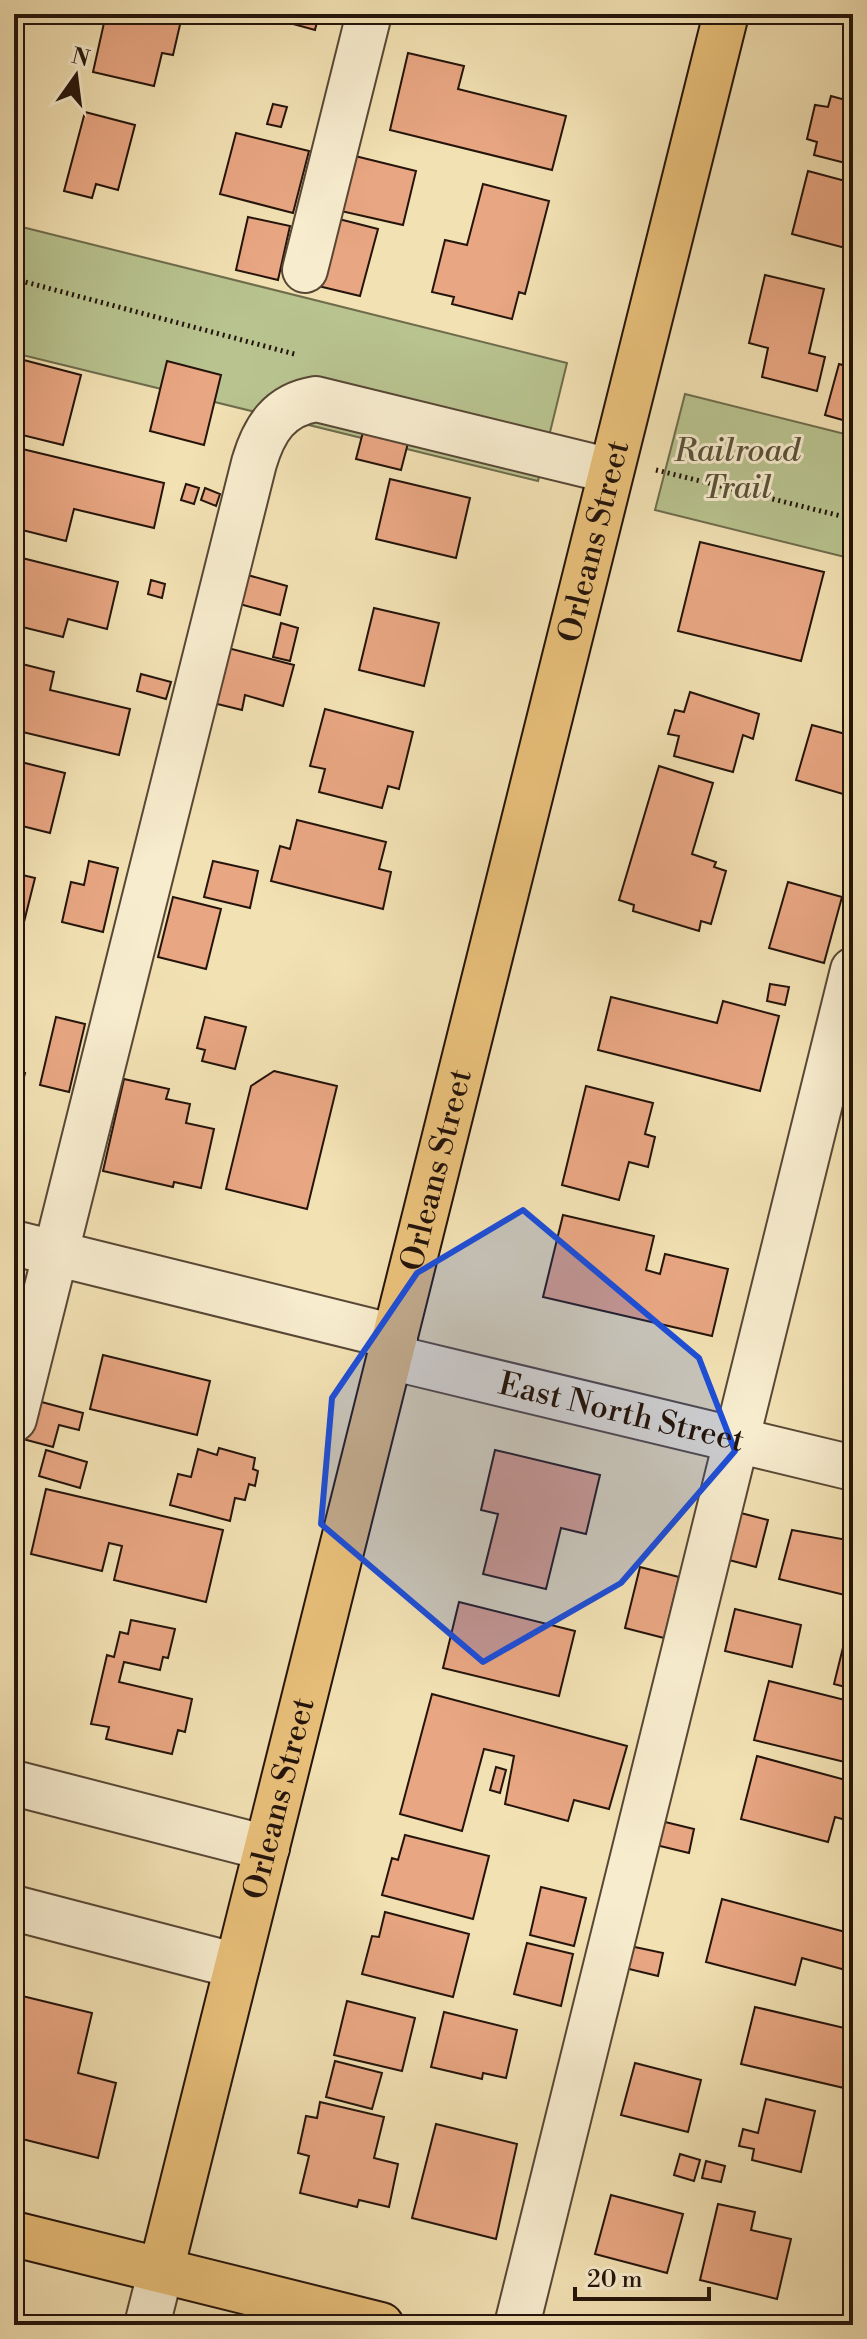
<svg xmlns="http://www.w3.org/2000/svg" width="867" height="2339" viewBox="0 0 867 2339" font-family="'Libre Bodoni',serif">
<rect width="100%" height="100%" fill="#f2e1b3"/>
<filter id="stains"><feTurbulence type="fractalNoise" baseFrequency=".0025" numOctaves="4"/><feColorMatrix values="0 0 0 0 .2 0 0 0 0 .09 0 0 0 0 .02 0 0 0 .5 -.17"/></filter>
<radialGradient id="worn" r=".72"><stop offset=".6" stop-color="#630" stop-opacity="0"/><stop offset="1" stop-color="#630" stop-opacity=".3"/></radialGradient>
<path fill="#b8c38f" stroke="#6e6c4d" stroke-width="2" d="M14 225 567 363 538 481 14 353Z
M685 394 853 436V559L655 510Z"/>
<path fill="#e8a682" stroke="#24140b" stroke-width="2" d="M106 14 182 16 173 55 162 53 154 86 93 72Z
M288 14H319L315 30 286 22Z
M408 53 464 66 458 89 566 116 552 170 390 130Z
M831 96 853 102V165L814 155 817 142 807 139 815 105 828 107Z
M273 104 287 107 281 127 267 124Z
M85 112 135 125 118 190 96 184 92 198 64 191Z
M236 133 309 151 293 213 220 194Z
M355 156 416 171 403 225 341 211Z
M808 171 853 183V250L792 234Z
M483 184 549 201 525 294 519 292 512 319 452 304 454 297 432 292 445 240 467 245Z
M248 217 290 226 278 280 236 270Z
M331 217 378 229 360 296 314 285Z
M765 275 824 289 809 353 825 357 817 391 762 377 768 348 749 343Z
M16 358 81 375 63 445 14 433Z
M167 361 221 375 204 445 150 431Z
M839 364 853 368V423L825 415Z
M363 432 408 443 401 470 356 459Z
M14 447 164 483 154 528 74 509 66 541 14 528Z
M390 479 470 498 456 558 376 539Z
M186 484 199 488 194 504 181 500Z
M205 488 220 494 216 506 201 500Z
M700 542 824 572 801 661 678 631Z
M14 556 118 582 107 629 68 619 63 637 14 625Z
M244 574 287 586 280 615 236 603Z
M151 580 165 584 162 598 148 594Z
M374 608 439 623 424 686 359 670Z
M281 623 298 628 290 661 273 657Z
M220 646 294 665 283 706 245 695 242 710 205 701Z
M14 662 54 672 50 690 130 709 119 755 14 730Z
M141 674 171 682 166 699 137 691Z
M690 692 759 714 753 739 743 735 733 772 674 756 679 736 668 734 675 710 684 712Z
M325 709 413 732 399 789 388 786 382 808 319 792 325 769 310 766Z
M812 725 853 736V797L796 780Z
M21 762 65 773 50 833 14 824V767L19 769Z
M659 766 713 783 692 854 716 862 714 867 726 871 711 924 701 921 699 931 633 911 634 905 619 900Z
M297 820 386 842 379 869 391 872 383 909 271 881 280 846 290 849Z
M89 861 118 868 103 932 62 922 71 882 84 885Z
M213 861 258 871 250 908 204 897Z
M14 873 35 878 24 922 14 919Z
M788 882 842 897 824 963 769 948Z
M173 897 221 909 206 969 158 957Z
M770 984 789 987 785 1005 767 1001Z
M611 997 717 1023 723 1001 779 1016 760 1091 598 1050Z
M56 1017 85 1024 69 1092 40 1085Z
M205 1017 246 1027 235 1069 202 1061 205 1050 197 1048Z
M14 1070 25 1073 14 1118Z
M274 1071 337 1086 307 1209 226 1189 251 1086Z
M124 1079 169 1089 166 1099 190 1104 186 1123 214 1129 201 1188 174 1182 173 1187 103 1171Z
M586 1086 653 1103 645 1134 655 1137 648 1167 629 1162 619 1200 562 1185Z
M563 1215 654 1236 646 1270 660 1274 665 1254 728 1269 712 1336 543 1297Z
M103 1355 210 1381 197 1435 90 1409Z
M34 1400 83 1413 79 1430 59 1425 53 1447 23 1439Z
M219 1448 255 1458 253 1469 258 1471 255 1486 249 1484 245 1500 235 1498 230 1521 170 1505 178 1474 191 1477 198 1449 217 1455Z
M46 1450 87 1462 80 1488 39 1476Z
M495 1450 600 1475 586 1534 561 1528 546 1589 483 1574 498 1514 481 1510Z
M46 1489 223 1530 206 1602 114 1580 122 1546 109 1543 102 1571 31 1554Z
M737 1512 768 1520 756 1567 725 1559Z
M792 1530 853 1541V1597L779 1579Z
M640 1567 679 1577 664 1638 625 1628Z
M459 1602 575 1631 559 1696 443 1668Z
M735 1609 801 1625 792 1667 725 1651Z
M131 1620 175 1629 168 1658 163 1657 160 1670 124 1662 119 1682 192 1699 185 1732 178 1730 172 1754 106 1739 109 1727 91 1724 107 1655 114 1657 120 1632 128 1634Z
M849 1623H853V1689L834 1684Z
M769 1681 853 1702V1764L754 1740Z
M432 1694 627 1746 609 1809 574 1800 568 1821 505 1804 514 1756 484 1749 462 1831 400 1814Z
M757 1756 853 1782V1822L835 1817 828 1842 741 1819Z
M496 1767 506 1770 500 1793 490 1790Z
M661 1821 694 1829 689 1853 656 1845Z
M405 1835 489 1856 473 1919 382 1895 392 1858 398 1860Z
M541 1887 586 1898 574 1946 530 1935Z
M722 1899 853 1934 849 1971 802 1958 795 1985 706 1962Z
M385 1912 469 1934 453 1997 362 1974 372 1936 379 1937Z
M527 1943 573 1954 561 2006 514 1994Z
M630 1946 663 1953 658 1976 625 1968Z
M14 1994 92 2013 78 2073 116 2083 98 2158 14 2137Z
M347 2001 415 2018 402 2071 334 2055Z
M755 2007 853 2030V2051L844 2088 741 2064Z
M444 2012 517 2030 506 2078 483 2073 482 2079 431 2067Z
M335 2061 382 2073 372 2109 326 2097Z
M635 2063 701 2080 688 2132 621 2115Z
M766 2099 815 2111 801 2172 752 2160 754 2149 739 2146 743 2129 758 2133Z
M320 2102 384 2117 374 2158 398 2164 389 2207 359 2200 357 2207 300 2193 309 2156 298 2153 306 2116 317 2118Z
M436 2124 517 2144 496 2239 412 2218Z
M680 2154 700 2160 694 2181 674 2175Z
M706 2161 725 2166 721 2182 702 2178Z
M611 2195 683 2214 667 2273 595 2254Z
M718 2204 755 2212 751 2230 791 2239 777 2299 700 2280Z"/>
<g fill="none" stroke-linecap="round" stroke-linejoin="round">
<g stroke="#584735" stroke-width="48">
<g id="minor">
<path d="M305 270 369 14"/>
<path d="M14 1243 395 1337"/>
<path id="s1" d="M390 1357 853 1468"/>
<path d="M14 1419 254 463C264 429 279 405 316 399L611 471"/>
<path d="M14 1783 267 1848"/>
<path d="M14 1908 237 1966"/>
<path d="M147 2325 161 2270"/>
<path d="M517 2325 853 970"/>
</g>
</g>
<g stroke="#24140b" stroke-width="48">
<g id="major">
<path d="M14 2234 381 2325"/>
<path id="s2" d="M161 2270 726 14"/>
</g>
</g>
<path stroke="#24140b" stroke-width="5" stroke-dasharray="2 4" stroke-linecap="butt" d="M14 279 298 355
M656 470 853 519"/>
<use href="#minor" stroke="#f7ecce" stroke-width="44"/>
<use href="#major" stroke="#e9c07a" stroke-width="44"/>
</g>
<path fill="#1d4ed8" fill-opacity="0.2" stroke="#1d4ed8" stroke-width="6" stroke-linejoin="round" d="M523 1210 699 1358 735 1451 621 1583 483 1662 321 1524 332 1398 417 1273Z"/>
<g text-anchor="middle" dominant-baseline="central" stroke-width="6" stroke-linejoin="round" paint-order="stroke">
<g font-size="32" font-style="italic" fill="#585139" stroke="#f7ecce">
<text x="737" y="451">Railroad<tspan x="737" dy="37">Trail</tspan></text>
</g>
<g font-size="32" fill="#24140b" stroke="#f7ecce">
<text stroke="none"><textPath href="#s2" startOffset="1782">Orleans Street</textPath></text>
<text stroke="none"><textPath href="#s2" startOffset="1134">Orleans Street</textPath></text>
<text stroke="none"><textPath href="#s1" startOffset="238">East North Street</textPath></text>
<text stroke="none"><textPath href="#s2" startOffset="486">Orleans Street</textPath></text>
</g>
</g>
<rect width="867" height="2339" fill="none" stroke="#f2e1b3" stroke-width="48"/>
<rect x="16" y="16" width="835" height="2307" fill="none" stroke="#24140b" stroke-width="4"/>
<rect x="24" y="24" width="819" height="2291" fill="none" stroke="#24140b" stroke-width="2"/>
<g transform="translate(76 76) rotate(14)" stroke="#f7ecce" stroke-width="6" paint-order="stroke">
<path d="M0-6L14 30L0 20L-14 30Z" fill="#24140b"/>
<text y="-12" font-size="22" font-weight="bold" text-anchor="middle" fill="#24140b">N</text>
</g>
<path d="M575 2287v12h134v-12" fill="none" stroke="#24140b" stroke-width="4"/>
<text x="587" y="2287" font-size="24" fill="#24140b" stroke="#f7ecce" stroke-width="6" paint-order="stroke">20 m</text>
<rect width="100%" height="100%" filter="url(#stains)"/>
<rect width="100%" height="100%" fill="url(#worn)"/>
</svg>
